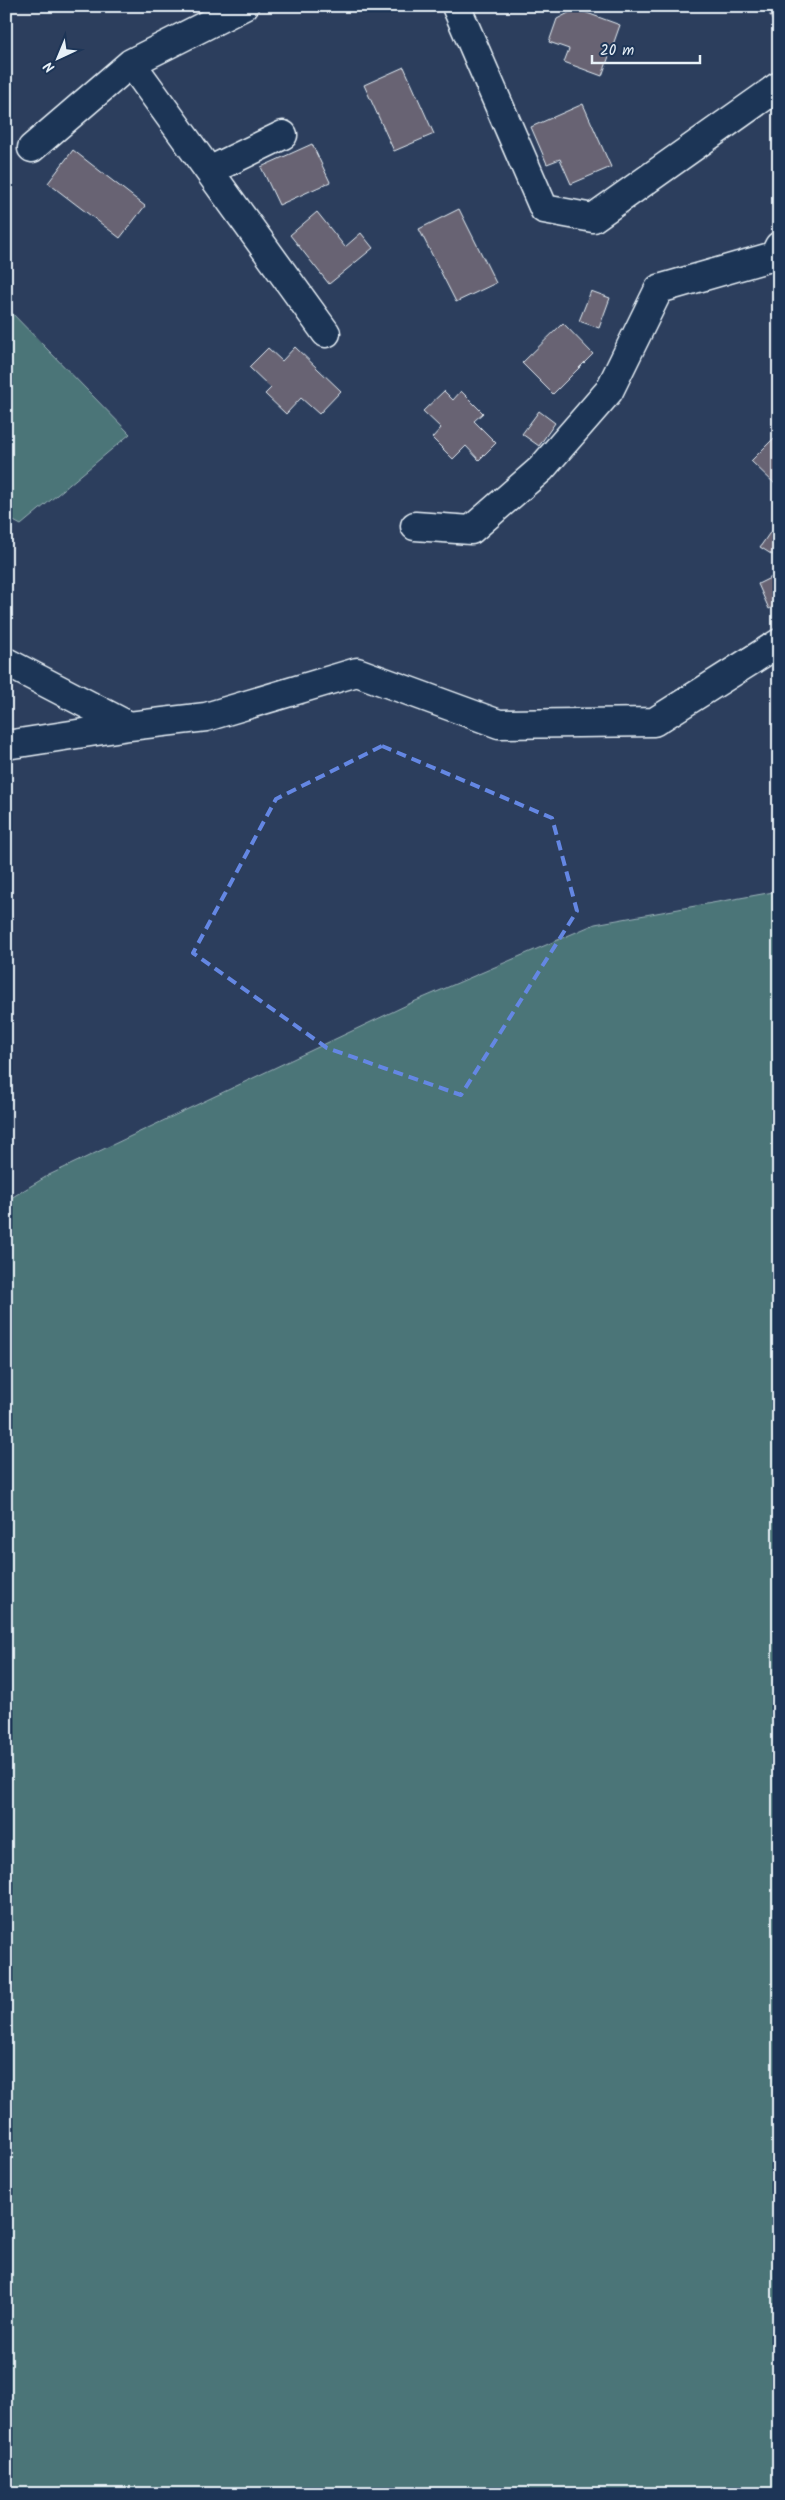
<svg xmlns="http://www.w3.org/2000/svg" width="785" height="2500" viewBox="0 0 785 2500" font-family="Kalam,sans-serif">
<rect width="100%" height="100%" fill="#2c3e5d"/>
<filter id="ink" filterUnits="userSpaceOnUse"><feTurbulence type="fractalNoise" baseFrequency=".02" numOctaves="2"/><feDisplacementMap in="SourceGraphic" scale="10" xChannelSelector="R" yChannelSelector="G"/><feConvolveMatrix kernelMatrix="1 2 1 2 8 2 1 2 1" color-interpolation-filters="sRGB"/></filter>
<g filter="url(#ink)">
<path fill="#4b7478" stroke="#9ab2b8" d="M6 307 130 434 21 525 6 517Z
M779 891V2494H6V1201L49 1175 411 1003 595 924Z"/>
<path fill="#676473" stroke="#e8f1f8" d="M766 6H779V35Z
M576 9 620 25 602 76 564 62 569 49 549 42 557 19Z
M404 67 434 134 394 151 364 85Z
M583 104 611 167 571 184 560 159 547 164 531 127Z
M312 144 330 182 279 205 261 167Z
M73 150 145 206 120 238 48 183Z
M459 209 496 283 456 302 419 229Z
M317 212 345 247 361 233 373 248 329 284 290 235Z
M591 291 610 298 599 328 579 321Z
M563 323 593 354 553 394 522 363Z
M295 347 341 391 319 414 301 398 286 414 265 394 271 388 249 367 268 348 282 361Z
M444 391 453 400 461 391 483 413 474 421 496 443 479 460 466 446 453 459 432 438 441 428 423 411Z
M539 411 555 423 539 446 522 434Z
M779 433V484L777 486 751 461Z
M771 531 779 536V559L760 547Z
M772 577 779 590V604L769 609 758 584Z"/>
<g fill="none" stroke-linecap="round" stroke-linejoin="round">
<g stroke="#e8f1f8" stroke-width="31">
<path id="minor" d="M456 6 544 209 593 218 779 86
M131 63 326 333
M32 148 131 63 244 6
M209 171 283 135
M415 526 471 530 541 469 609 391 659 289 774 256 779 246
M6 662 129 726 206 717 357 672 499 724 654 722 779 643
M6 745 129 726"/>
</g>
<use href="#minor" stroke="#1d3557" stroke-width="28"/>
</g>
</g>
<path fill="none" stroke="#6487e3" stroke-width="4" stroke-dasharray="10 6" stroke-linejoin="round" d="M382 746 552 818 577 911 461 1095 327 1048 193 953 276 799Z"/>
<rect width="785" height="2500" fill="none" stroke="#1d3557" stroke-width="25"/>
<rect x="12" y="12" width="760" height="2475" fill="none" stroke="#e8f1f8" stroke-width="2" filter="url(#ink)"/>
<g transform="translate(58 58) rotate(224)" stroke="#1d3557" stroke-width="4" paint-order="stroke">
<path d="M0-4L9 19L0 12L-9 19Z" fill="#e8f1f8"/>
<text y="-8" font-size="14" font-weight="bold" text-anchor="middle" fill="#e8f1f8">N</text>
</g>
<path d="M592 55v8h108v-8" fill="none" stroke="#e8f1f8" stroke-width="2.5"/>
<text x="600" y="55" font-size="15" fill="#e8f1f8" stroke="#1d3557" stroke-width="4" paint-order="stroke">20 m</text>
</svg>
